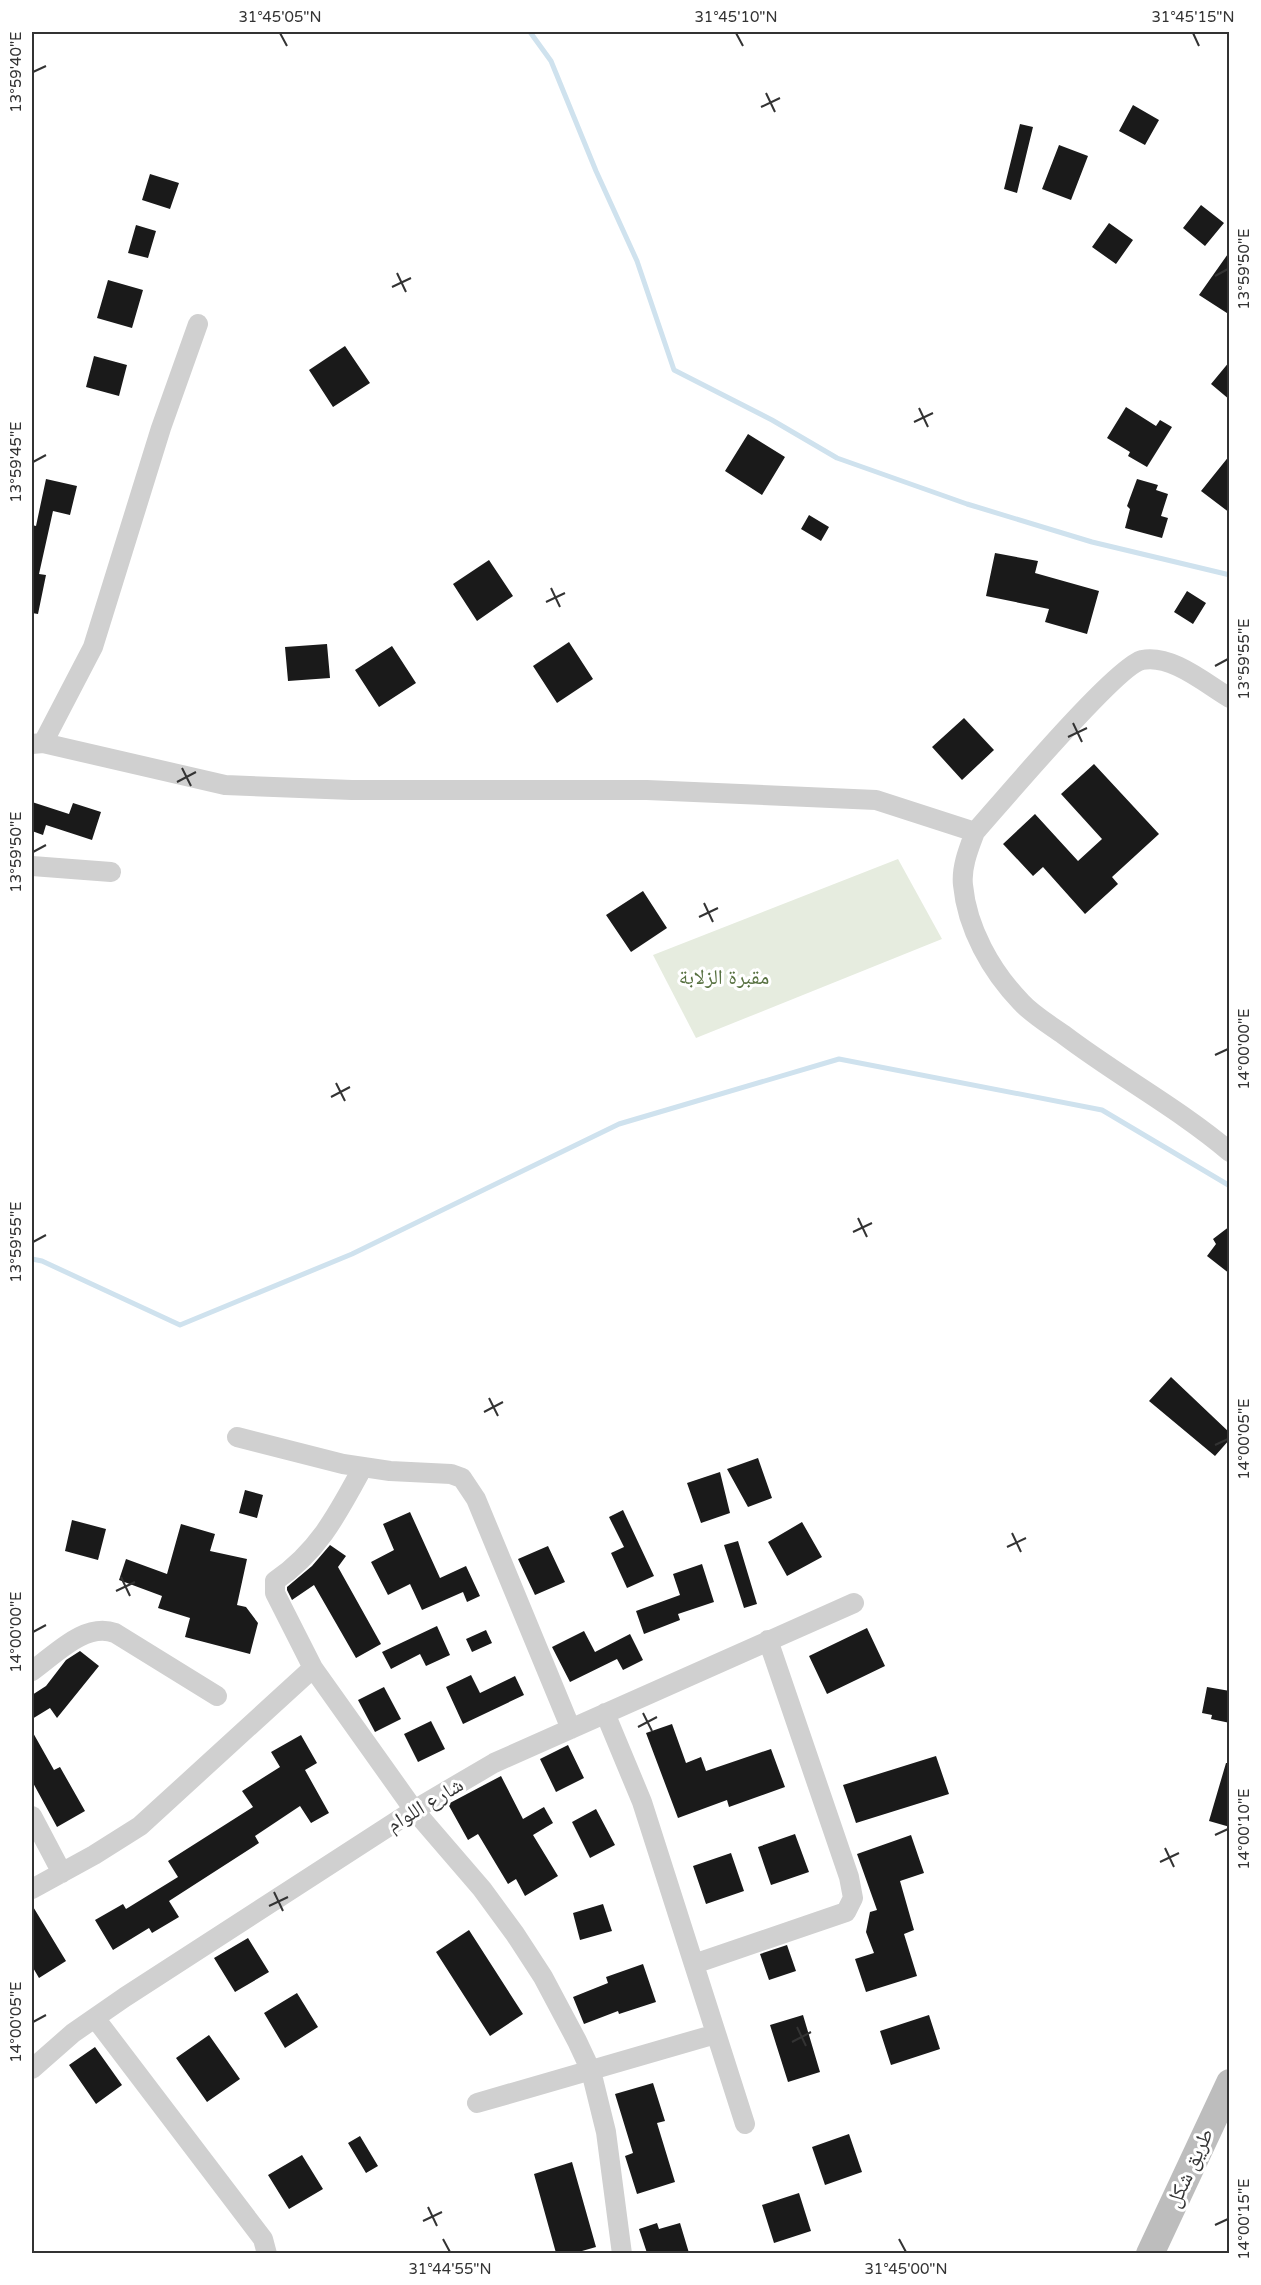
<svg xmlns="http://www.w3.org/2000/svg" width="1261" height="2285" viewBox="0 0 1261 2285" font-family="'Varela Round','Noto Naskh Arabic',sans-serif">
<rect width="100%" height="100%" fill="#fff"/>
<path fill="#e6ecdf" d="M898 859 942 939 696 1038 653 955Z"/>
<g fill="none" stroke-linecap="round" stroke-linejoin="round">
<path stroke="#cfe2ee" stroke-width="5" d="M530 32 551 61 596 171 637 261 674 370 772 420 837 458 967 504 1092 542 1230 575
M32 1259 42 1261 180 1325 352 1254 619 1124 839 1059 1102 1110 1230 1186"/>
</g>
<path fill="#1a1a1a" d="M1133 105 1159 120 1145 145 1119 131Z
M1020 124 1033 127 1017 193 1004 189Z
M1059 145 1088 156 1071 200 1042 189Z
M150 174 179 183 170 209 142 200Z
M1201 205 1224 223 1205 246 1183 228Z
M1109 223 1133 240 1116 264 1092 247Z
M136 225 156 231 148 258 128 253Z
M1230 251V315L1199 295Z
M108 280 143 290 132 328 97 318Z
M345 346 370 383 333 407 309 370Z
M94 356 127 365 119 396 86 387Z
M1230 361V400L1211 384Z
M1126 407 1156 426 1160 420 1172 427 1147 467 1128 456 1130 452 1107 438Z
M748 434 785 457 762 495 725 471Z
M1230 455V513L1201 491Z
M46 479 77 486 70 515 53 511 39 574 46 575 38 614 32 613V525L36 526Z
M1137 479 1158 485 1156 490 1168 494 1161 516 1168 518 1162 538 1125 528 1130 509 1127 506Z
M809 515 829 527 821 541 801 529Z
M995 553 1038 561 1035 573 1099 591 1087 634 1045 622 1049 609 986 596Z
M489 560 513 596 477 621 453 584Z
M1187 591 1206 603 1193 624 1174 612Z
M569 642 593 679 557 703 533 666Z
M327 644 330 678 288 681 285 647Z
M392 646 416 683 379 707 355 670Z
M964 718 994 750 962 780 932 747Z
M1094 764 1159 834 1112 877 1118 884 1085 914 1043 867 1033 876 1003 844 1035 814 1078 861 1102 839 1061 794Z
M32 802 69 814 73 803 101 812 92 840 46 825 43 835 32 831Z
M643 891 667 928 631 952 606 915Z
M1230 1226V1274L1207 1256 1216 1244 1213 1239Z
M1171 1377 1230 1433V1439L1215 1456 1149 1401Z
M758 1458 772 1498 748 1507 727 1469Z
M720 1472 730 1513 701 1523 687 1483Z
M245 1490 263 1495 257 1518 239 1513Z
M623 1510 654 1576 627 1588 611 1553 624 1547 609 1517Z
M410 1512 440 1578 466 1566 480 1596 467 1602 463 1592 422 1610 410 1584 388 1595 371 1562 394 1550 383 1524Z
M72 1520 106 1529 98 1560 65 1551Z
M802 1522 822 1557 787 1576 768 1542Z
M181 1524 215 1534 210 1551 247 1559 237 1605 246 1607 258 1623 250 1654 185 1637 190 1618 158 1608 162 1596 119 1580 126 1559 167 1574Z
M738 1541 757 1604 744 1608 724 1545Z
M330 1545 346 1556 338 1567 381 1644 356 1658 314 1585 292 1600 287 1590V1587L312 1566Z
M548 1546 565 1582 535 1595 518 1559Z
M702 1564 714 1602 678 1614 680 1620 644 1634 636 1611 680 1595 673 1574Z
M437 1626 450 1655 426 1666 420 1654 391 1669 382 1652Z
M867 1628 885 1666 827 1694 809 1656Z
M486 1630 492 1643 472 1652 466 1639Z
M584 1631 595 1652 630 1634 643 1660 623 1670 617 1659 570 1682 552 1647Z
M80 1651 99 1666 57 1718 50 1708 32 1719V1695L46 1686 66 1660Z
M471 1675 480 1693 515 1676 524 1695 463 1724 446 1687Z
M384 1687 401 1719 375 1732 358 1700Z
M1207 1687 1230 1691V1723L1211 1719 1212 1715 1202 1713Z
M431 1721 445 1749 418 1762 404 1734Z
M672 1724 686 1763 701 1757 706 1771 771 1749 785 1787 729 1807 727 1800 678 1818 646 1733Z
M32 1731 54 1770 60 1767 85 1811 57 1827 32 1781Z
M301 1735 317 1763 305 1770 329 1813 311 1823 300 1806 255 1836 259 1843 169 1901 179 1917 152 1933 149 1928 113 1950 95 1920 123 1904 126 1909 178 1877 168 1861 253 1807 242 1791 280 1767 271 1752Z
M568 1745 584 1778 556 1792 540 1759Z
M936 1756 949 1794 856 1823 843 1785Z
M1226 1763H1230V1827L1209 1821Z
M501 1776 523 1819 544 1807 553 1823 533 1835 558 1876 525 1896 516 1879 508 1884 478 1834 468 1840 448 1804Z
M596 1809 615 1845 590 1858 572 1822Z
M795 1834 809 1872 771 1885 758 1847Z
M911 1835 924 1873 900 1881 914 1930 904 1934 917 1976 866 1992 855 1959 874 1953 866 1932 870 1912 877 1910 857 1854Z
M731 1853 744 1891 706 1904 693 1866Z
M603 1904 612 1931 580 1940 573 1913Z
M32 1905 66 1961 39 1978 32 1966Z
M469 1930 523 2014 490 2036 436 1952Z
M248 1938 269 1972 235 1992 214 1958Z
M787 1945 796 1971 769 1980 760 1954Z
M643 1964 656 2002 619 2014 618 2011 584 2024 573 1997 608 1983 606 1977Z
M297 1993 318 2027 285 2048 264 2013Z
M803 2015 820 2072 788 2082 770 2025Z
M929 2015 940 2049 891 2065 880 2031Z
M209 2035 240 2079 207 2102 176 2058Z
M95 2047 122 2085 96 2104 69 2065Z
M653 2083 665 2121 657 2123 675 2182 637 2194 625 2156 633 2153 615 2094Z
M849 2134 862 2172 825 2185 812 2147Z
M360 2136 378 2166 366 2173 348 2143Z
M302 2155 323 2189 289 2209 268 2175Z
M572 2162 596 2247 575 2253H556L534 2174Z
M799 2193 811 2231 774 2243 762 2205Z
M657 2223 659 2229 680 2223 689 2253H647L639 2229Z"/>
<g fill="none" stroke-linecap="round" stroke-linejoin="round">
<path stroke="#d0d0d0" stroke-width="20" d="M1230 698C1206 684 1172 654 1142 660 1116 666 1000 804 975 832 969 848 961 867 963 885 967 928 991 971 1021 1002 1033 1015 1050 1025 1064 1035 1118 1076 1178 1108 1230 1152
M43 743 93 647 161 428 198 324
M32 744 43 743 225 785 352 790H647L876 800 975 832
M32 866 111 872
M237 1437 343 1464 390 1471 451 1474 462 1478 476 1499 571 1729
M363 1467C338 1513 319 1551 275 1581V1593L313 1668 414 1810 482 1889 515 1934 543 1977 577 2041 591 2071 606 2132 622 2254
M32 1671C56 1654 85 1622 115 1633L217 1696
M605 1713 642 1802 745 2124
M32 1816 62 1873
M32 1889 94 1855 140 1826 313 1668
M694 1964 846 1912 853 1898 849 1877 768 1640
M95 2018 263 2239 267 2254
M32 2069 73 2033 125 1997 414 1810 494 1763 854 1603
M477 2103 716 2034"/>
<path stroke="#bdbdbd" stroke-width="28" d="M1150 2254 1230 2083"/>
</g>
<path fill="none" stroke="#333" stroke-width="2" d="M280 33 287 46M736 33 743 46M1193 33 1199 46M33 72 46 66M766 93 775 112M761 107 780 98M397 273 406 292M1215 276 1228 269M392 287 411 278M919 408 928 427M914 422 933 413M33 462 46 455M551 588 560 607M546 602 565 593M1215 666 1228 659M1073 723 1082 742M1068 737 1087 728M182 768 191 786M177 782 196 772M33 852 46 845M704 903 713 922M699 917 718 908M1215 1055 1228 1049M336 1083 345 1101M331 1097 350 1087M858 1218 867 1237M853 1232 872 1223M33 1242 46 1235M489 1398 498 1416M484 1412 503 1402M1215 1445 1228 1439M1012 1533 1021 1552M1007 1547 1026 1538M121 1577 130 1596M116 1591 135 1582M33 1632 46 1625M643 1713 652 1731M638 1727 657 1717M1215 1835 1228 1829M1165 1848 1174 1867M1160 1862 1179 1853M274 1892 283 1911M269 1906 288 1897M33 2022 46 2015M797 2027 806 2046M792 2042 811 2032M428 2207 437 2226M423 2221 442 2212M1215 2225 1228 2219M443 2239 450 2252M899 2239 906 2252"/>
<g text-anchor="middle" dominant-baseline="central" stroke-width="6" stroke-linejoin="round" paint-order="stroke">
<g font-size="21" fill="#56703f" stroke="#fff">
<text x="724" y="977">مقبرة الزلابة</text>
</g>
<g font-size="21" fill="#333" stroke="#fff">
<text transform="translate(425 1805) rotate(-31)">شارع اللوام</text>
<text transform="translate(1190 2168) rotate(-65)">طريق شكل</text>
</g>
</g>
<rect width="1261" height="2285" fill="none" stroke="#ffffff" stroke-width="66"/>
<rect x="33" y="33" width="1195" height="2219" fill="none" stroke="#333" stroke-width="2"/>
<g font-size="15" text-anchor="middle" fill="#333">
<text x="280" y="22">31°45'05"N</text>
<text x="736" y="22">31°45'10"N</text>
<text x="1193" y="22">31°45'15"N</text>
<text transform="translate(16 72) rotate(-90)" y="5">13°59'40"E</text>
<text transform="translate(1244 269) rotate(-90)" y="5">13°59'50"E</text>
<text transform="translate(16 462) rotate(-90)" y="5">13°59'45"E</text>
<text transform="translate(1244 659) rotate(-90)" y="5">13°59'55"E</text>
<text transform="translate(16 852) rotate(-90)" y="5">13°59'50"E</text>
<text transform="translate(1244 1049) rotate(-90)" y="5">14°00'00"E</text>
<text transform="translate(16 1242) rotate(-90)" y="5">13°59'55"E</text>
<text transform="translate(1244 1439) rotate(-90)" y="5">14°00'05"E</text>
<text transform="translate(16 1632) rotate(-90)" y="5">14°00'00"E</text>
<text transform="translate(1244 1829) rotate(-90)" y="5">14°00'10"E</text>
<text transform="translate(16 2022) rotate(-90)" y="5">14°00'05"E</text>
<text transform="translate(1244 2219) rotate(-90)" y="5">14°00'15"E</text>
<text x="450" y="2274">31°44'55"N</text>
<text x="906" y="2274">31°45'00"N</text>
</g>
</svg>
